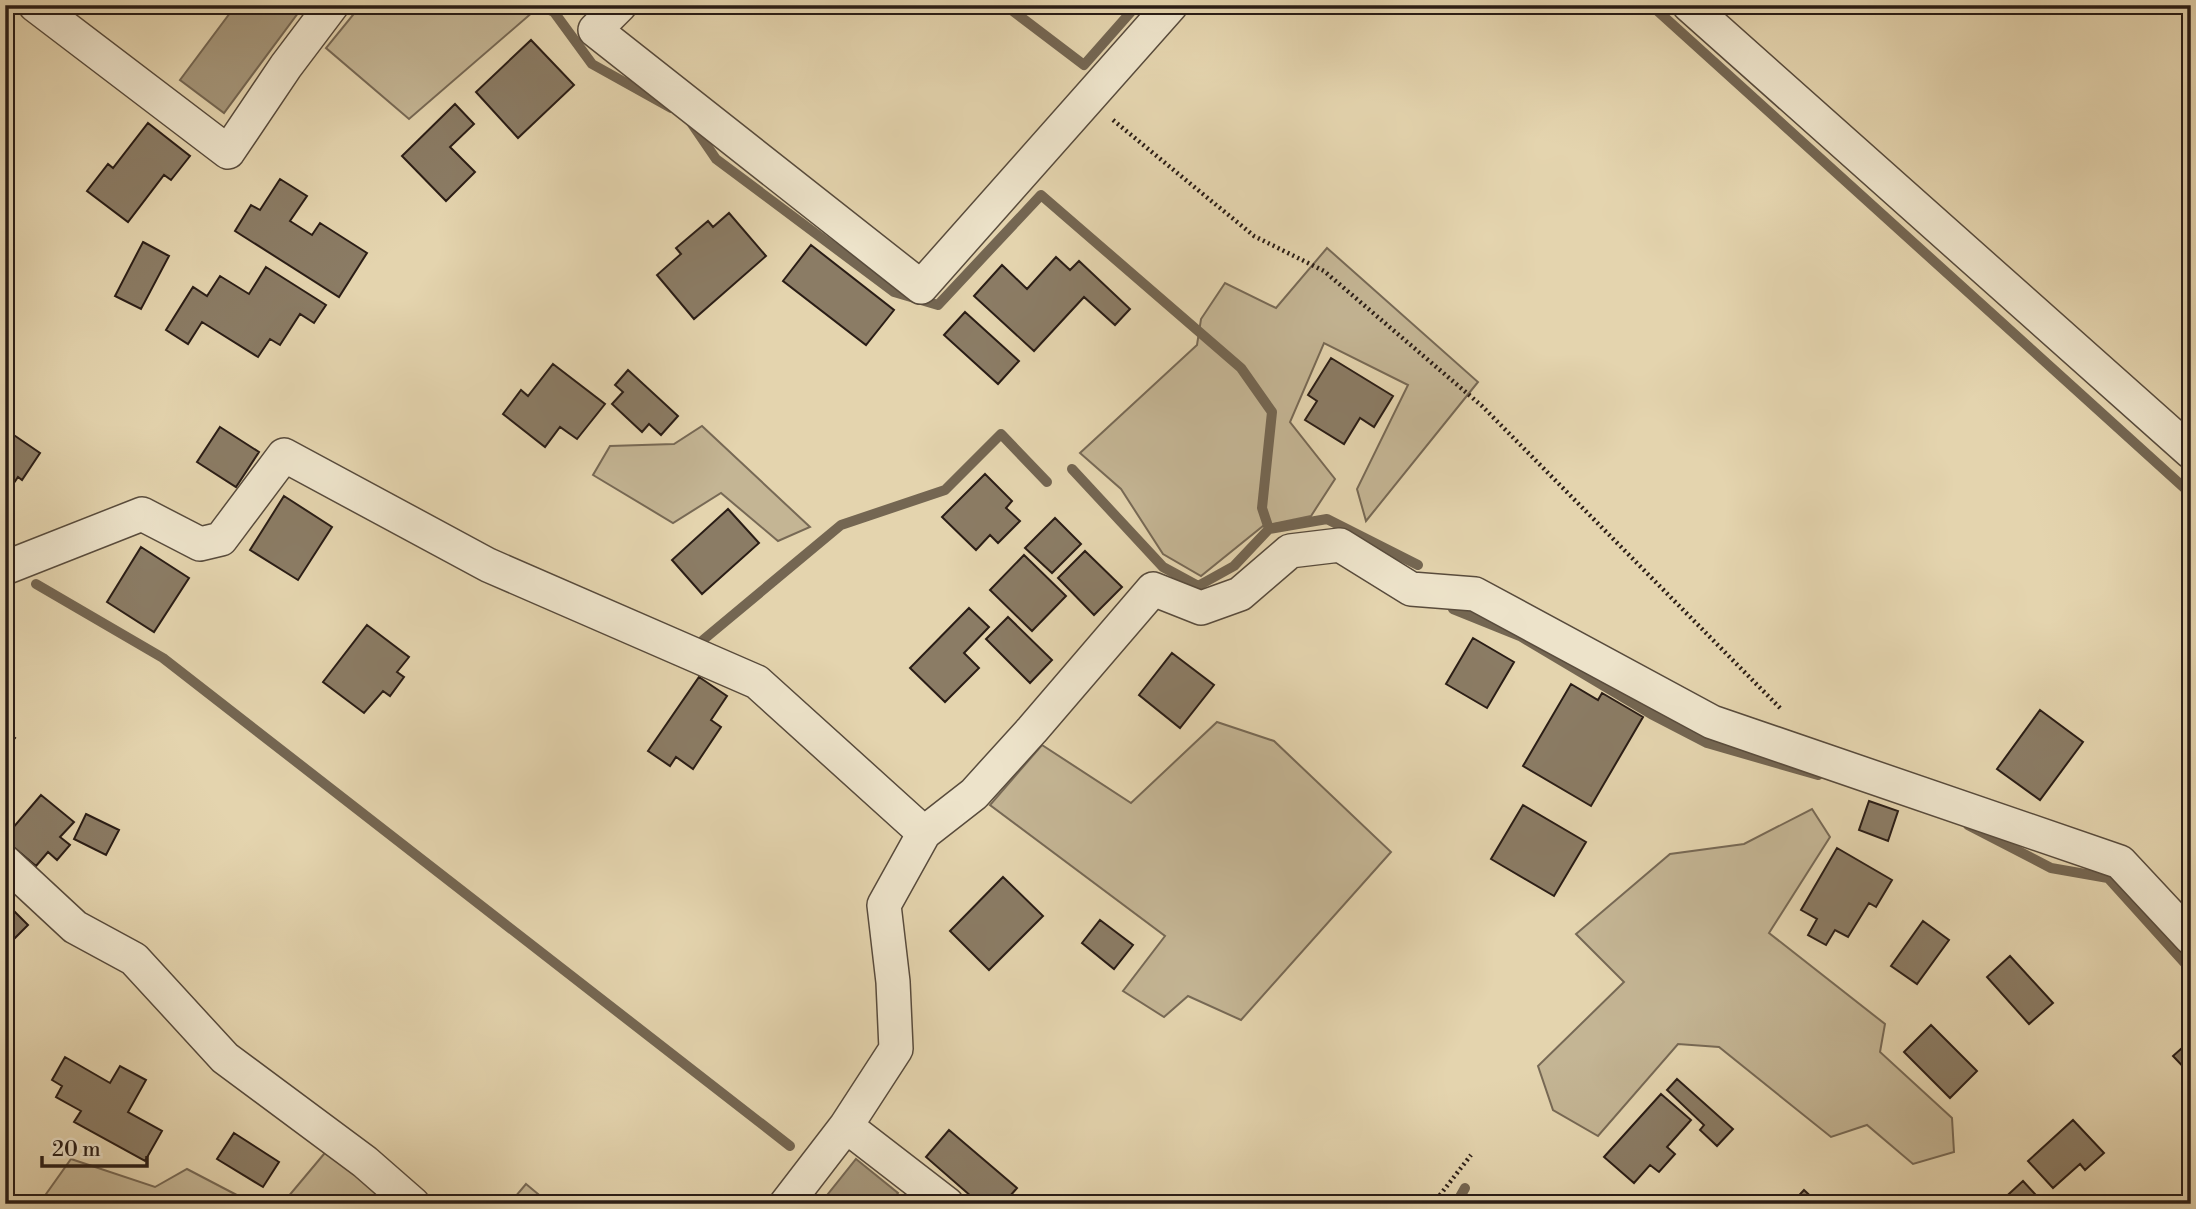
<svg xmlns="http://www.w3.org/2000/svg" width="2196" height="1209" viewBox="0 0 2196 1209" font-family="'Libre Bodoni',serif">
<rect width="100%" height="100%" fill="#e4d4ae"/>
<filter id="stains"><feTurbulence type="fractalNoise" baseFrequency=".00286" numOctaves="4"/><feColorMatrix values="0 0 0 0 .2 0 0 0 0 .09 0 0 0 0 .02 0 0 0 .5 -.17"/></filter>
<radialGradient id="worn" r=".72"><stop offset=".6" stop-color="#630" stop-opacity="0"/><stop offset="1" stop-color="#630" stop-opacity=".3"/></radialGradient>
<path fill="#c4b594" stroke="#776955" stroke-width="2" d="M361 5H506L509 7 511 5H541L409 119 326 48Z
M1327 248 1478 382 1366 521 1357 489 1408 385 1324 343 1290 422 1335 479 1311 516 1263 526 1201 576 1163 554 1121 489 1080 453 1197 345 1201 319 1225 283 1276 308Z
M702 426 810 527 778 541 721 493 673 523 593 475 610 446 674 444Z
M1217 722 1274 741 1391 852 1241 1020 1188 996 1164 1017 1123 991 1165 936 990 805 1042 745 1131 803Z
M1812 809 1830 837 1769 933 1885 1024 1880 1052 1952 1118 1954 1152 1913 1164 1867 1125 1831 1137 1719 1047 1678 1044 1598 1136 1553 1110 1538 1066 1624 982 1576 934 1670 854 1744 844Z
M329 1148 394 1204H282Z
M71 1159 155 1187 187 1169 254 1204H39Z
M526 1184 550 1204H509Z"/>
<path fill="#a5967a" stroke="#746652" stroke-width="2" d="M236 5H304L224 113 180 80Z
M856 1159 898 1193 890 1204H820Z"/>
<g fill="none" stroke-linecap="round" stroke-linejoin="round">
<path stroke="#746652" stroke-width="10" d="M538 5 554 12 592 64 671 108
M1005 5 1084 65 1137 5
M1651 5 2191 494
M690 121 716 159 894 292 938 305 1041 195 1241 368 1272 412 1262 508 1269 529 1327 519 1418 565
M1072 469 1163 567 1198 586 1234 566 1269 529
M36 584 163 658 790 1146
M1453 609 1520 636 1651 714 1707 743 1818 775
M703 640 841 525 945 490 1001 434 1047 482
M1968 825 2051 868 2108 878 2191 970
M1456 1204 1465 1188"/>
</g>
<path fill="#8b7c65" stroke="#2a1d16" stroke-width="2" d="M531 40 574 85 518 138 476 92Z
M455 104 474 124 450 147 475 172 446 201 402 156Z
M148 123 190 156 171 180 164 175 128 222 87 191 108 164 113 168Z
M280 179 307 196 290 221 312 235 320 223 367 253 339 297 235 231 251 205 260 210Z
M729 213 766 256 694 319 657 275 681 254 676 248 708 221 713 227Z
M143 242 169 256 141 309 115 296Z
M811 245 894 310 866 345 783 281Z
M1056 257 1070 270 1079 261 1130 309 1115 325 1084 297 1034 351 974 296 1002 265 1027 289Z
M266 267 326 305 314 323 300 314 280 345 270 339 258 357 202 322 188 344 166 330 193 287 207 296 220 276 249 294Z
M965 312 1019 361 998 384 944 335Z
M1331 358 1393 396 1374 427 1360 418 1344 444 1305 420 1317 401 1308 395Z
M553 364 605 404 577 439 560 427 545 447 503 414 521 390 528 396Z
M628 370 678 416 661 435 649 424 642 432 612 404 623 392 615 385Z
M220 427 259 452 236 487 197 462Z
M5 429 40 453 22 480 18 477 5 496Z
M985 474 1012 501 1006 508 1020 521 998 543 990 535 976 550 942 517Z
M284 496 332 527 298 580 250 550Z
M728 509 759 543 702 594 672 560Z
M1055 518 1081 544 1052 573 1025 548Z
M141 547 189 578 154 632 107 602Z
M1085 551 1122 587 1094 615 1058 578Z
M1024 555 1066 596 1032 631 990 590Z
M969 608 989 627 964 653 979 668 945 702 910 668Z
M1008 617 1052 660 1030 683 986 639Z
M367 625 409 657 397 672 404 677 390 696 383 691 364 713 323 682Z
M1473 638 1514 662 1487 708 1446 684Z
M1172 653 1214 685 1180 728 1139 695Z
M699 677 727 696 711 720 721 727 693 769 676 757 670 766 648 751Z
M1571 684 1598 700 1602 693 1643 717 1591 806 1523 766Z
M2040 710 2083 742 2040 800 1997 769Z
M5 731 15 738 5 750Z
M41 795 74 822 60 837 70 845 57 860 48 852 36 866 5 840V837Z
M1869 801 1898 811 1888 841 1859 830Z
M1523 805 1586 842 1554 896 1491 859Z
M86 814 119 830 106 855 74 839Z
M1837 848 1892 880 1876 907 1869 903 1848 937 1835 930 1826 945 1808 935 1817 919 1801 910Z
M1003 877 1043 916 989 970 950 931Z
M5 902 28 925 5 948Z
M1100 920 1133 945 1114 969 1082 943Z
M1923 921 1949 940 1917 984 1891 966Z
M2010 956 2053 1003 2029 1024 1987 977Z
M1931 1025 1977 1071 1950 1098 1904 1052Z
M2191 1040V1075L2173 1056Z
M65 1057 110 1083 120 1066 146 1080 128 1112 162 1131 145 1161 74 1122 81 1111 56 1097 62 1086 52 1080Z
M1677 1079 1733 1129 1717 1146 1700 1130 1704 1125 1667 1090Z
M1661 1094 1691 1120 1667 1147 1675 1154 1659 1172 1650 1165 1634 1183 1604 1157Z
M2073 1120 2104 1153 2085 1170 2080 1164 2053 1188 2028 1161Z
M949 1130 1017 1188 1003 1204H980L926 1157Z
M234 1133 279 1162 263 1187 217 1159Z
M2023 1181 2044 1204H1998Z
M1804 1190 1819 1204H1791Z"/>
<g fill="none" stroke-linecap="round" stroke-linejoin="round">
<g stroke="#584b3c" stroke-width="36">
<path id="minor" d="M35 5 228 152 286 66 332 5
M620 5 595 30 921 287 1171 5
M1689 5 2191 452
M5 568 142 514 200 544 221 539 284 455 488 565 757 682 924 833
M5 862 75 927 134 959 225 1058 365 1162 413 1204
M846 1126 947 1204
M786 1204 846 1126 896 1049 893 982 884 905 924 833 974 794 1032 730 1153 589 1201 608 1240 594 1290 551 1340 545 1411 589 1475 594 1712 722 2120 862 2191 938"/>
</g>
<path stroke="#2a1d16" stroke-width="4.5" stroke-dasharray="2 3.5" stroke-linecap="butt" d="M1113 120 1254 236 1324 271 1482 406 1781 709
M1433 1204 1471 1155"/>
<use href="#minor" stroke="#ede3ca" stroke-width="33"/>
</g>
<rect width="2196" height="1209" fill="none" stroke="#e4d4ae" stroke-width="28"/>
<rect x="7" y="7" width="2182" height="1195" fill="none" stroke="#2a1d16" stroke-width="3.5"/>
<rect x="14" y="14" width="2168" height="1181" fill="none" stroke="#2a1d16" stroke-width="2"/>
<path d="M42 1156v10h105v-10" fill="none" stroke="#2a1d16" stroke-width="3.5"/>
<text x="52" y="1156" font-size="21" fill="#2a1d16" stroke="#ede3ca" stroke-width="5" paint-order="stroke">20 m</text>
<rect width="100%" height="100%" filter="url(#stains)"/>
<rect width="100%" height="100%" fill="url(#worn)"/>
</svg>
